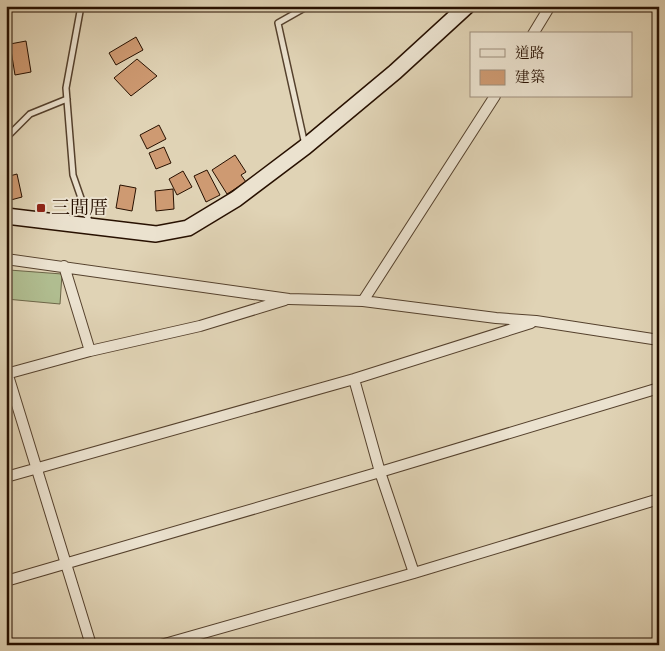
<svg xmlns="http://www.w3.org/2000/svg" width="665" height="651" viewBox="0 0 665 651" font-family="Cardo,'Noto Serif TC',serif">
<rect width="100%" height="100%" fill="#e0d3b5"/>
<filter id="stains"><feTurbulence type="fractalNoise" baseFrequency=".004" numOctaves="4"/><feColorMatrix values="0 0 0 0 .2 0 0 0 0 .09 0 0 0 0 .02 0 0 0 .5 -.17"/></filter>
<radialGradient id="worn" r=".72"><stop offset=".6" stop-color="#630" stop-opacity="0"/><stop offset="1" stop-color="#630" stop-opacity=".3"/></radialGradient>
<path fill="#b0bd90" stroke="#6c6648" d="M9 270 62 274 60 304 6 299Z"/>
<path fill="#ce9a72" stroke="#271000" d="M136 37 143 50 116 65 109 53Z
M26 41 31 72 15 75 10 44Z
M137 59 157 76 131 96 114 78Z
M159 125 166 139 147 149 140 135Z
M164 147 171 163 156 169 149 153Z
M235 155 246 172 241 175 246 182 227 194 212 170Z
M207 170 220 195 206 202 194 176Z
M183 171 192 187 177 195 169 179Z
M17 174 22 197 7 201 6 177Z
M120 185 136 188 132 211 116 208Z
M173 189 174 209 156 211 155 191Z"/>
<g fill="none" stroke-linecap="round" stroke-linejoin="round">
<g stroke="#55412d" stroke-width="8">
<path id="lane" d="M81 6 66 88 73 175 90 224
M6 138 30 114 67 99
M305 145 278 23 308 6"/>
</g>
<g stroke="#55412d" stroke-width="12">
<path id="street" d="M533 34 550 6
M6 259 289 299 363 301 496 318 536 321 659 340
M64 266 90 351
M363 301 495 96
M6 369 91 645
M6 374 90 351 200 326 285 300
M354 379 380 472 414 573
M6 477 354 379 531 323
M6 581 380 472 659 388
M161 645 414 573 659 499"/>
</g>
<g stroke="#271000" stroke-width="18">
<path id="secondary" d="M6 216 156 234 188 228 236 199 305 147 395 72 467 6"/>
</g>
<use href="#lane" stroke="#ebe2cf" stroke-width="5"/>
<use href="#street" stroke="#ebe2cf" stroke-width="10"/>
<use href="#secondary" stroke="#ebe2cf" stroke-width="15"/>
</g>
<rect fill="#8f2418" stroke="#ebe2cf" stroke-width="2" x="36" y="203" width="10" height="10" rx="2.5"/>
<g text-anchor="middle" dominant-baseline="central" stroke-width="4" stroke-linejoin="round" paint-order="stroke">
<g font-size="19" fill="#271000" stroke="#ebe2cf" text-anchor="start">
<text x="51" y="208">三間厝</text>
</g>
</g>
<rect width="665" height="651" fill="none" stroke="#e0d3b5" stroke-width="25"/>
<rect x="8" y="8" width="650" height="636" fill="none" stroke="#271000" stroke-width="2.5"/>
<rect x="12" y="12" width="640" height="626" fill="none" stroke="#271000"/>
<rect x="470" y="32" width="162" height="65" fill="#ebe2cf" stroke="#9d8e7c"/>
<rect x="480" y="49" width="25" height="8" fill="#ebe2cf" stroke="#9d8e7c"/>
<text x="515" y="58" font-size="15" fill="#271000">道路</text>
<rect x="480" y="70" width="25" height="15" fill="#ce9a72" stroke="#9d8e7c"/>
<text x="515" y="82" font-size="15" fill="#271000">建築</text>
<rect width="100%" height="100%" filter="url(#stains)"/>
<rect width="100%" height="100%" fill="url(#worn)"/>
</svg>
